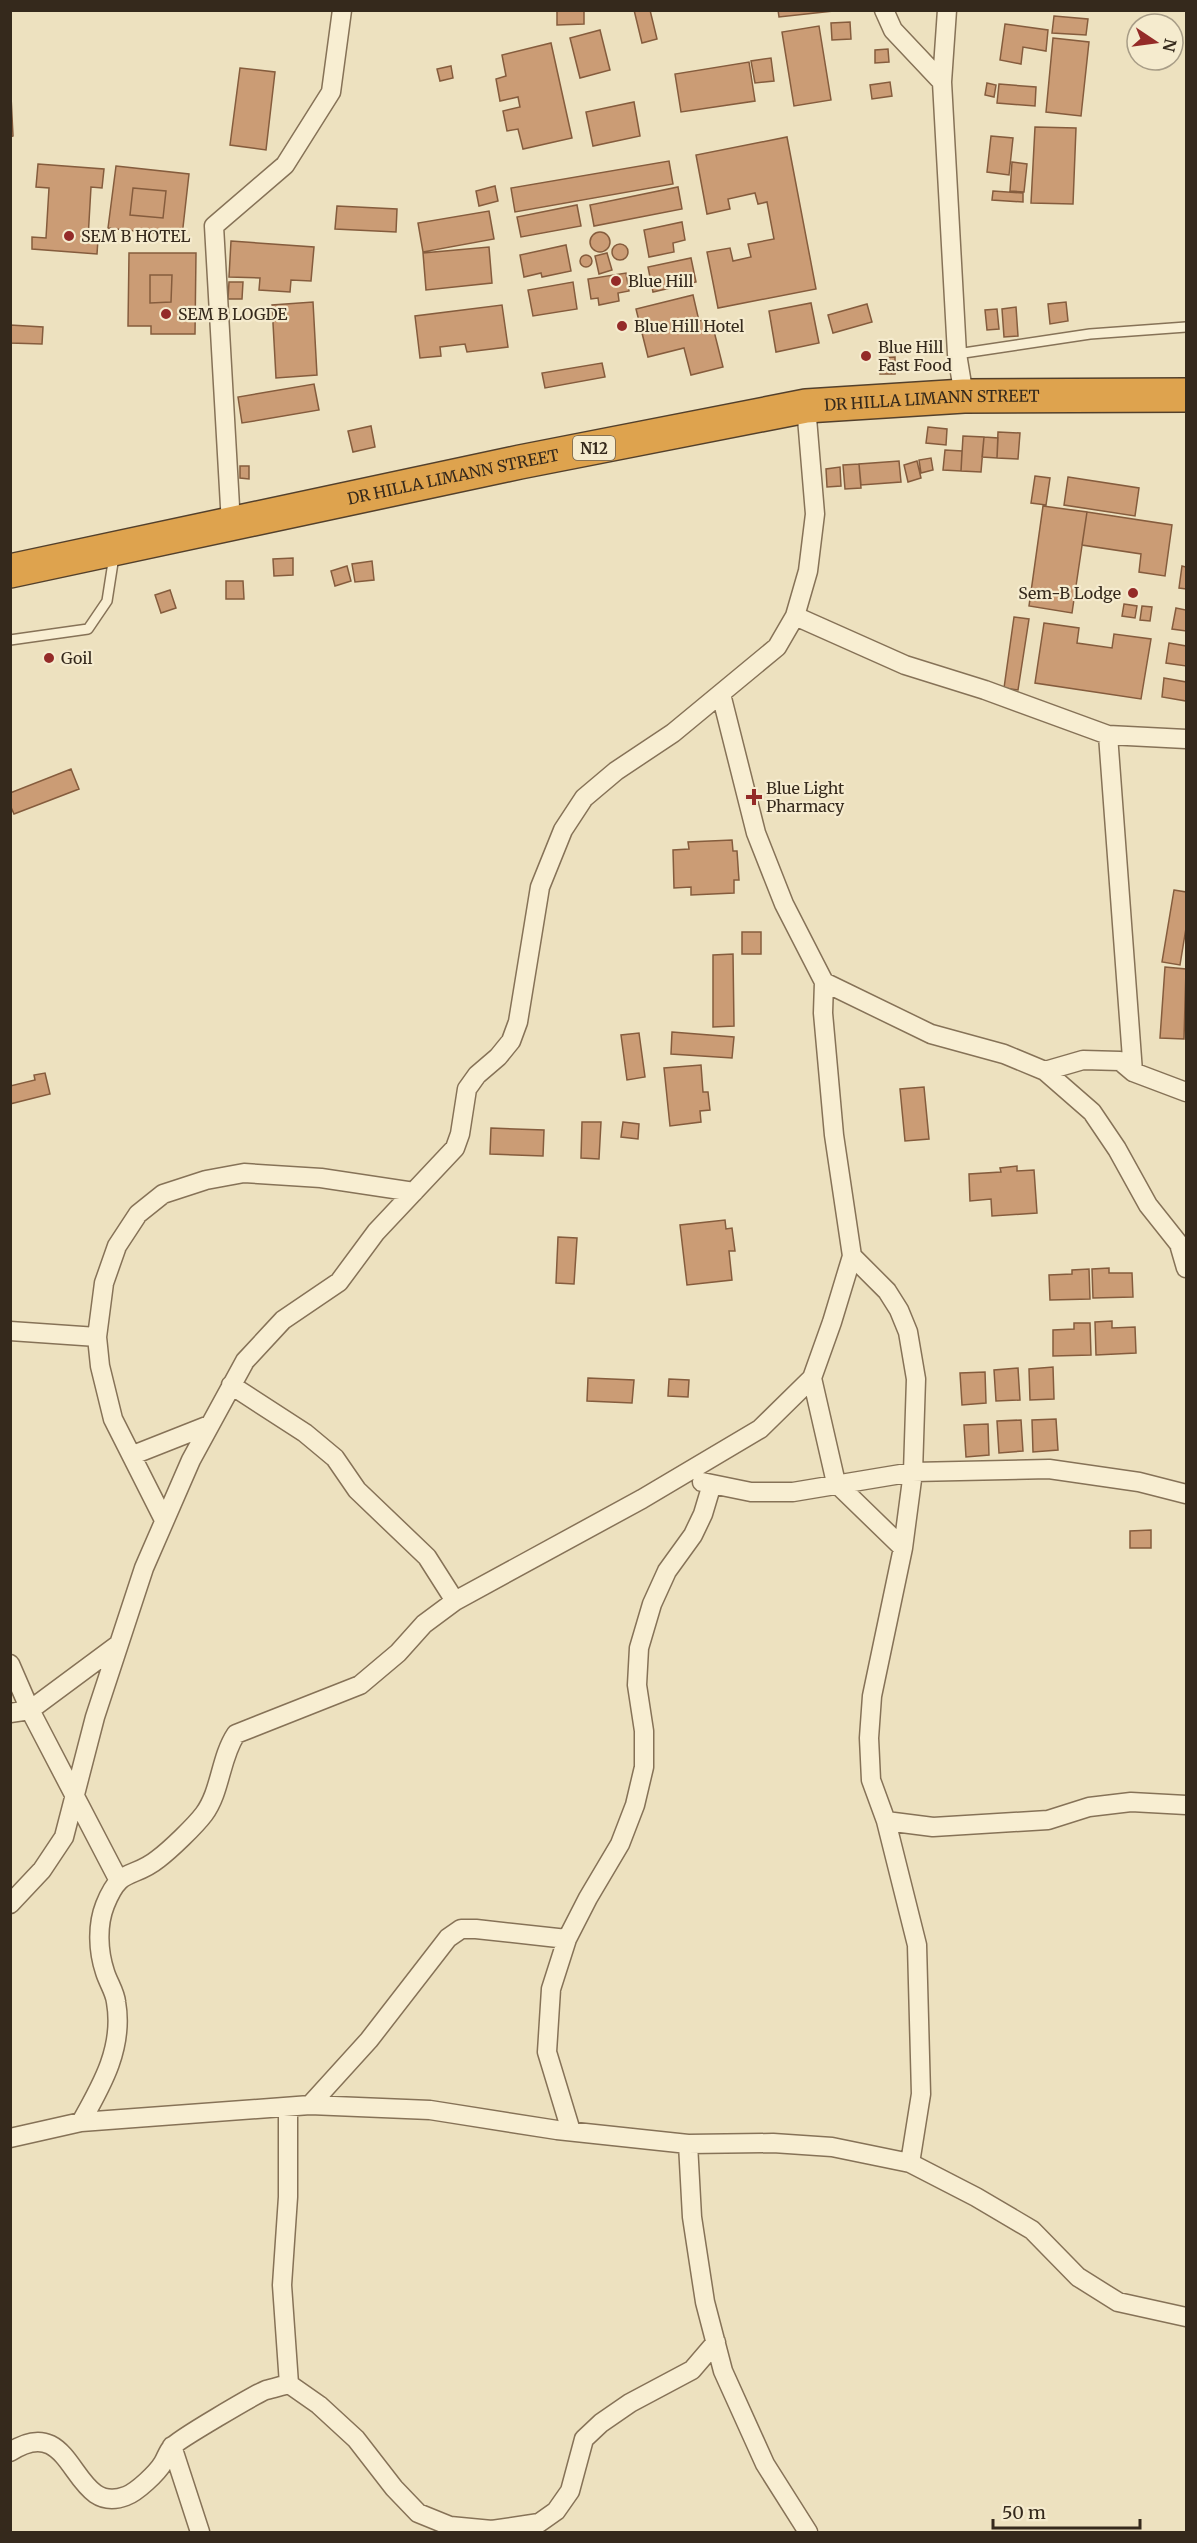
<svg xmlns="http://www.w3.org/2000/svg" width="1197" height="2543" viewBox="0 0 1197 2543" font-family="Merriweather,serif">
<rect width="100%" height="100%" fill="#ede1bf"/>
<path fill="#cb9c75" stroke="#855c3d" stroke-width="1.5" fill-rule="evenodd" d="M557 10H596V11H584V24L557 25Z
M634 10H650L657 39 642 43Z
M778 10H833V11L779 17Z
M1054 16 1088 19 1086 35 1052 33Z
M850 22 851 39 832 40 831 23Z
M1005 24 1048 30 1046 51 1023 47 1021 64 1000 60Z
M819 26 831 100 794 106 782 32Z
M600 30 610 70 580 78 570 38Z
M1053 38 1089 42 1081 116 1046 112Z
M551 43 572 138 523 149 518 129 507 131 503 111 520 107 518 97 500 101 496 79 506 76 502 55Z
M888 49 889 62 875 63V50Z
M771 58 774 81 755 83 751 61Z
M749 62 755 101 681 112 675 74Z
M451 66 453 78 440 81 437 69Z
M240 68 275 72 266 150 230 145Z
M10 76 13 136 10 137Z
M890 82 892 96 872 99 870 85Z
M987 83 996 85 994 97 985 95Z
M999 84 1036 87 1035 106 997 103Z
M634 102 640 136 593 146 586 112Z
M1035 127 1076 128 1073 204 1031 203Z
M991 136 1013 138 1009 175 987 172Z
M787 137 816 289 718 308 707 252 730 248 733 261 751 257 748 244 774 239 767 202 758 204 755 193 728 199 730 209 707 214 696 155Z
M669 161 673 184 515 212 511 188Z
M1012 162 1027 164 1024 192 1010 191Z
M38 164 104 169 102 188 91 187 88 239H98L97 254 32 249V237L46 238 49 188 36 187Z
M116 166 189 174 182 236 108 228ZM133 188 166 191 163 218 130 215Z
M495 186 498 201 479 206 476 191Z
M678 187 682 209 594 226 590 205Z
M133 188 166 191 163 218 130 215Z
M993 191 1023 193V202L992 200Z
M577 205 581 226 521 237 517 217Z
M337 206 397 209 396 232 335 229Z
M489 211 494 239 423 252 418 223Z
M682 222 685 240 673 243 674 252 649 257 644 230Z
M590 242a10 10 0 1 1 20 0a10 10 0 1 1-20 0Z
M231 241 314 247 311 281 291 280 290 292 259 290 260 278 229 277Z
M612 252a8 8 0 1 1 16 0a8 8 0 1 1-16 0Z
M566 245 571 271 542 277 541 273 524 277 520 255Z
M489 247 492 283 426 290 423 253Z
M129 253H196L195 334H151V326H128ZM150 275H172L171 302 150 303Z
M607 253 612 270 599 274 595 256Z
M580 261a6 6 0 1 1 12 0a6 6 0 1 1-12 0Z
M691 258 696 282 653 292 648 267Z
M626 273 629 291 618 293 619 301 599 305 598 298 591 299 588 279Z
M150 275H172L171 302 150 303Z
M229 282H243L242 299H228Z
M573 282 577 309 533 316 528 290Z
M693 295 699 321 711 319 723 367 691 375 684 348 648 357 636 309Z
M313 302 317 375 276 378 272 305Z
M1066 302 1068 321 1050 324 1048 304Z
M811 303 819 343 776 352 769 311Z
M867 304 872 322 833 333 828 315Z
M502 305 508 347 467 352 465 344 440 347 441 356 420 358 415 316Z
M1016 307 1018 336 1004 337 1002 309Z
M997 309 999 329 987 330 985 310Z
M10 325 43 327 42 344 10 343Z
M895 357V374H880V358Z
M602 363 605 377 545 388 542 373Z
M314 384 319 410 242 423 238 397Z
M371 426 375 447 353 452 348 431Z
M928 427 947 429 946 445 926 443Z
M998 432 1020 433 1018 459 997 458Z
M963 436 984 437 981 472 961 471Z
M984 437 998 438 997 458 982 457Z
M945 450 962 451 961 471 943 470Z
M931 458 933 470 921 473 919 460Z
M899 461 901 482 861 485 859 464Z
M917 461 921 478 908 482 904 465Z
M859 464 861 488 845 489 843 465Z
M240 466H249V479L240 478Z
M840 467 841 486 827 487 826 469Z
M1035 476 1050 478 1046 505 1031 503Z
M1068 477 1139 488 1135 516 1064 505Z
M1043 506 1087 512 1072 613 1029 606Z
M1087 512 1172 525 1165 576 1139 572 1141 554 1082 545Z
M293 558V575L274 576 273 559Z
M372 561 374 580 355 582 352 564Z
M347 566 351 581 335 586 331 571Z
M1182 566 1186 567V589L1179 588Z
M226 581H243L244 599H226Z
M170 590 176 608 161 613 155 595Z
M1124 604 1137 606 1135 618 1122 616Z
M1142 606 1152 607 1150 621 1140 620Z
M1176 608 1186 610V631L1172 629Z
M1014 617 1029 619 1018 690 1004 688Z
M1044 623 1079 628 1077 643 1112 648 1114 634 1151 639 1141 699 1035 683Z
M1169 643 1186 646V666L1166 663Z
M1164 678 1186 682V701L1162 697Z
M71 769 79 789 14 814 10 805V793Z
M732 840 733 851H737L739 880H734V893L691 895V887L674 888 673 850 689 849 688 842Z
M1174 890 1186 892V928L1180 965 1162 962Z
M742 932H761V954H742Z
M733 954 734 1026 713 1027V955Z
M1165 967 1186 969 1184 1039 1160 1038Z
M672 1032 734 1037 732 1058 671 1054Z
M639 1033 645 1077 627 1080 621 1035Z
M701 1065 703 1092H708L710 1110 700 1111 701 1122 670 1126 664 1068Z
M45 1073 50 1094 10 1104V1086L35 1080 34 1075Z
M924 1087 929 1139 905 1141 900 1089Z
M582 1122H601L599 1159 581 1158Z
M623 1122 639 1124 638 1139 621 1137Z
M491 1128 544 1130 543 1156 490 1154Z
M1017 1166V1171L1034 1170 1037 1213 992 1216 991 1199 970 1201 969 1174 1001 1172 1000 1168Z
M725 1220 726 1229 732 1228 735 1251H729L732 1280 687 1285 680 1225Z
M558 1237 577 1238 574 1284 556 1283Z
M1109 1268V1273H1132L1133 1297 1093 1298 1092 1269Z
M1089 1269 1090 1299 1050 1300 1049 1275 1072 1274V1270Z
M1112 1321V1328L1135 1327 1136 1353 1096 1355 1095 1322Z
M1074 1323H1090L1091 1355 1053 1356V1330L1074 1329Z
M1053 1367 1054 1399 1030 1400 1029 1369Z
M1018 1368 1020 1400 996 1401 994 1370Z
M985 1372 986 1403 962 1405 960 1373Z
M588 1378 634 1380 632 1403 587 1401Z
M669 1379 689 1380 688 1397 668 1396Z
M1056 1419 1058 1450 1033 1452 1032 1420Z
M1021 1420 1023 1451 999 1453 997 1421Z
M988 1424 989 1455 966 1457 964 1425Z
M1151 1530V1548H1130V1531Z"/>
<g fill="none" stroke-linecap="round" stroke-linejoin="round">
<g stroke="#867257" stroke-width="12">
<path id="lane" d="M957 354 1090 334 1186 327
M10 640 88 629 107 601 114 556"/>
</g>
<g stroke="#867257" stroke-width="21">
<path id="street" d="M884 10 893 30 942 82
M947 10 942 82 957 354 964 396
M231 524 214 226 285 165 331 92 342 10
M795 616 905 665 985 690 1108 735 1186 739
M1108 735 1133 1072
M824 982 931 1034 1004 1054 1045 1071 1083 1060 1120 1061 1133 1072 1186 1092
M1045 1071 1092 1112 1117 1149 1148 1205 1179 1244 1186 1268
M852 1256 887 1291 899 1310 908 1332 916 1379 913 1472 903 1548 872 1696 869 1738 871 1780 886 1821 917 1945 921 2094 910 2163
M10 1331 97 1337
M812 1378 836 1483 903 1548
M231 1385 305 1433 335 1458 357 1490 427 1557 455 1601
M133 1455 209 1425
M702 1482 751 1492H793L913 1472 1049 1469 1139 1482 1186 1494
M164 1520 113 1419 100 1366 97 1337 104 1283 117 1246 138 1214 163 1194 206 1180 244 1173 321 1178 414 1192
M10 1664 30 1710 118 1879
M10 1713 30 1710 119 1644
M886 1821 933 1827 1048 1820 1089 1807 1131 1802 1186 1805
M10 1904 42 1870 64 1837 95 1717 144 1568 191 1460 245 1361 283 1320 339 1282 376 1232 455 1148 460 1134 467 1089 477 1075 498 1057 511 1041 518 1022 540 887 563 830 584 798 616 771 673 733 777 647 795 616 808 571 815 514 806 406
M310 2105 369 2040 448 1938 461 1929H476L567 1939
M288 2108V2197L282 2285 289 2384
M81 2122C102 2085 124 2047 116 2002 115 1992 108 1982 105 1972 98 1951 97 1925 105 1905 121 1865 132 1880 158 1859 170 1850 195 1826 204 1814 221 1791 220 1758 236 1734L360 1685 398 1653 424 1624 455 1601 642 1499 760 1429 812 1378 832 1322 852 1256 834 1135 823 1013 824 982 784 904 756 833 721 694
M571 2131 547 2052 551 1989 567 1939 588 1898 620 1844 635 1805 644 1767V1731L637 1685 639 1648 652 1604 667 1571 693 1535 703 1514 712 1484
M10 2138 81 2122 310 2105 430 2110 557 2130 688 2144 773 2143 832 2147 910 2163 976 2197 1032 2230 1078 2277 1118 2302 1186 2317
M688 2144 692 2217 705 2302 723 2371 765 2464 808 2532
M172 2446 200 2532
M10 2452C76 2409 70 2518 126 2496 137 2492 157 2473 163 2463 166 2458 168 2451 172 2447 177 2440 256 2394 266 2390 274 2388 281 2386 289 2384L319 2405 356 2439 394 2488 418 2513 450 2526 492 2530 539 2523 556 2511 570 2491 584 2439 601 2423 630 2403 692 2370 716 2342"/>
</g>
<g stroke="#53402c" stroke-width="36">
<g id="highway">
<path id="s1" d="M10 571 520 462 806 406 964 396 1186 395"/>
</g>
</g>
<use href="#lane" stroke="#f8eed2" stroke-width="9"/>
<use href="#street" stroke="#f8eed2" stroke-width="18"/>
<use href="#highway" stroke="#dea34e" stroke-width="33"/>
</g>
<g fill="#942b28" stroke="#f5ebce" stroke-width="2">
<circle cx="69" cy="236" r="6"/>
<circle cx="616" cy="281" r="6"/>
<circle cx="166" cy="314" r="6"/>
<circle cx="622" cy="326" r="6"/>
<circle cx="866" cy="356" r="6"/>
<circle cx="1133" cy="593" r="6"/>
<circle cx="49" cy="658" r="6"/>
<path d="M751 788h6v6h6v6h-6v6h-6v-6h-6v-6h6z"/>
</g>
<g text-anchor="middle" dominant-baseline="central" stroke-width="4.5" stroke-linejoin="round" paint-order="stroke">
<rect fill="#f5ebce" stroke="#6f6351" stroke-width="1.5" x="573" y="436" width="42" height="24" rx="4.5"/>
<g font-size="15" font-weight="bold" fill="#35291c">
<text x="594" y="448">N12</text>
</g>
<g font-size="16" fill="#35291c" stroke="#f5ebce" text-anchor="start">
<text x="81" y="236">SEM B HOTEL</text>
<text x="628" y="281">Blue Hill</text>
<text x="178" y="314">SEM B LOGDE</text>
<text x="634" y="326">Blue Hill Hotel</text>
<text x="878" y="347">Blue Hill<tspan x="878" dy="18">Fast Food</tspan></text>
<text x="1121" y="593" text-anchor="end">Sem-B Lodge</text>
<text x="61" y="658">Goil</text>
<text x="766" y="788">Blue Light<tspan x="766" dy="18">Pharmacy</tspan></text>
</g>
<g font-size="16" fill="#35291c" stroke="#f5ebce">
<text stroke="none"><textPath href="#s1" startOffset="939">DR HILLA LIMANN STREET</textPath></text>
<text stroke="none"><textPath href="#s1" startOffset="453">DR HILLA LIMANN STREET</textPath></text>
</g>
</g>
<rect width="1197" height="2543" fill="none" stroke="#35291c" stroke-width="24"/>
<g transform="translate(1155 42) rotate(103)"><circle r="28" fill="#f5ebce" stroke="#a89d87" stroke-width="1.5"/>
<path d="M0-4.5L10 22L0 15L-10 22Z" fill="#942b28"/>
<text y="-9" font-size="16" font-weight="bold" text-anchor="middle" fill="#35291c">N</text>
</g>
<path d="M993 2519v9h147v-9" fill="none" stroke="#35291c" stroke-width="3"/>
<text x="1002" y="2519" font-size="18" fill="#35291c" stroke="#f5ebce" stroke-width="4.5" paint-order="stroke">50 m</text>
</svg>
